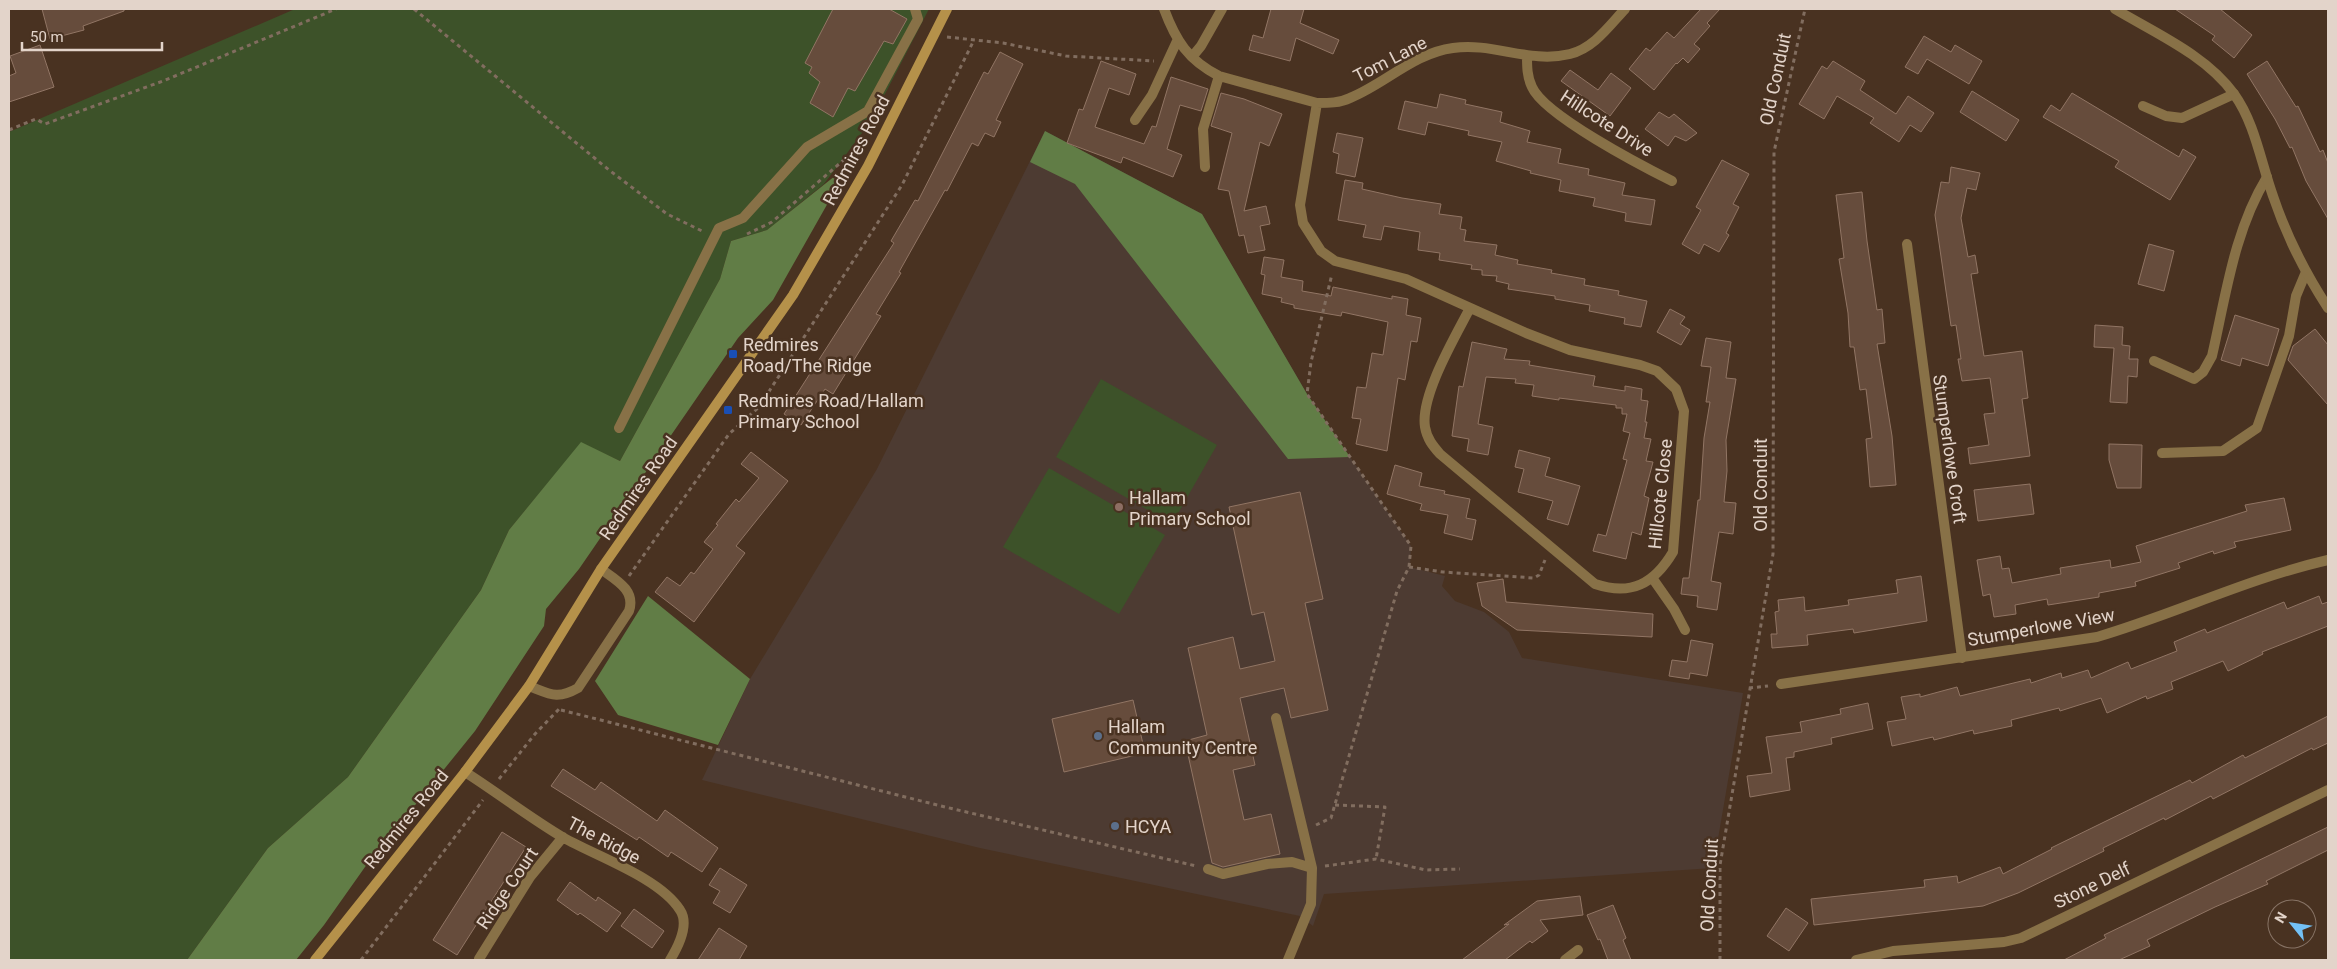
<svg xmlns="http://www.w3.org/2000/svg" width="2337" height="969" viewBox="0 0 2337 969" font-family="Roboto,sans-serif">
<rect width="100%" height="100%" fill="#493221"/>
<path fill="#4d3b32" d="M1045 131 1202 214 1307 394 1411 546 1410 567 1445 576 1442 586 1455 601 1484 612 1509 632 1522 658 1743 693 1713 868 1324 894 1313 926 1300 916 980 848 702 780 750 679 877 469Z"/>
<path fill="#3d5229" d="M295 9H929L871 121 824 184 767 230 731 241 720 279 620 461 581 443 509 530 481 590 348 777 268 848 187 960H9V132Z
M1101 379 1217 445 1172 524 1056 457Z
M1049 468 1165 535 1119 614 1003 547Z"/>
<path fill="#617d46" d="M1045 131 1202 214 1307 394 1350 457 1288 459 1075 184 1030 162Z
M850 164 773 300 738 338 579 569 546 609 544 626 475 731 365 867 324 925 296 960H187L268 848 348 777 481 590 509 530 581 442 620 461 720 279 731 241 767 230Z
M648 596 750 679 718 745 618 715 595 681Z"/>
<path fill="#664c3c" stroke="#917564" d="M42 9H124V11L83 26 84 30 50 39Z
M833 9H889L907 19 893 44 884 41 855 91 848 88 833 117 810 103 820 82 809 73 812 67 805 63Z
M1271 9H1304L1300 23 1339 40 1333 54 1296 38 1290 61 1249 50 1253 35 1263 38Z
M1701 9H1720L1707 23 1710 26 1694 44 1700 49 1688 63 1683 58 1677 64 1676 63 1654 90 1629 69 1646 48 1650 51 1667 32 1674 38Z
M2175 9H2220L2252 35 2234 58 2212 40 2215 36Z
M1924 36 1951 52 1955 45 1982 61 1969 84 1927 59 1918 74 1905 67Z
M40 45 54 87 9 102V76L16 73 10 56Z
M1000 52 1023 64 996 120 1001 122 994 137 985 133 978 146 972 143 947 191 945 190 899 272 901 273 876 314 881 316 833 394 825 389 801 425 784 414 894 243 891 241 915 200 918 201 984 72 988 74Z
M1101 61 1136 74 1129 95 1109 88 1095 127 1144 144 1152 126 1156 127 1171 77 1208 89 1201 111 1180 105 1167 149 1182 155 1173 177 1123 157 1121 163 1067 143 1079 109 1083 110Z
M1833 61 1865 81 1860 90 1896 114 1908 96 1934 113 1921 132 1910 125 1899 142 1870 123 1874 118 1837 96 1824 119 1799 104 1822 66 1827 69Z
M2267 61 2296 107 2298 106 2320 152 2323 150 2328 163V219L2306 181 2292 147 2290 148 2275 119 2247 74Z
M1570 70 1598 90 1611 73 1631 88 1610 116 1561 81Z
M1972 91 2019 120 2006 141 1960 112Z
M1221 93 1244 99 1282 114 1269 146 1260 142 1244 211 1266 206 1270 224 1260 226 1265 250 1248 253 1244 235 1239 236 1229 191 1218 189 1232 133 1211 126Z
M2072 93 2179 157 2183 149 2196 157 2170 200 2115 167 2119 161 2043 117 2051 105 2060 111Z
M1440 94 1466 100 1465 104 1502 112 1500 122 1530 131 1527 142 1561 149 1558 163 1589 169 1588 175 1625 183 1622 195 1655 200 1651 225 1625 221 1626 213 1593 206 1595 198 1559 191 1561 180 1530 173 1531 171 1496 161 1502 142 1468 135 1469 131 1428 122 1425 135 1398 129 1405 101 1437 108Z
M1659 112 1669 118 1674 114 1697 133 1686 141 1675 136 1668 146 1645 129Z
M1337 133 1363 138 1355 177 1336 173 1339 154 1333 152Z
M1722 160 1749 174 1733 204 1739 207 1726 233 1729 235 1719 252 1704 244 1699 254 1682 244 1701 210 1696 207Z
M1951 167 1980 173 1976 190 1967 188 1961 218 1968 257 1975 255 1978 273 1971 274 1984 356 2022 351 2028 398 2022 399 2030 456 1970 464 1968 448 1989 445 1984 414 1995 413 1990 378 1962 381 1958 359H1961L1956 325 1951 326 1935 215 1941 182 1949 183Z
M1345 180 1363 183 1362 189 1402 198 1441 204 1439 214 1462 217 1460 229 1466 230 1464 241 1497 245 1495 255 1518 260 1517 264 1552 270 1551 273 1585 279 1584 285 1619 291 1618 295 1647 301 1641 327 1624 324 1625 318 1589 311 1590 305 1555 299V296L1508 289 1509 284 1496 281 1497 276 1482 275V270L1471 269 1472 265 1439 260 1440 253 1418 250 1420 232 1384 226 1381 240 1363 237 1366 225 1338 220Z
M1862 192 1867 241 1877 310 1882 309 1885 343 1877 344 1892 436 1896 485 1870 487 1866 439 1872 438 1866 389 1860 390 1854 347H1850L1848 313 1839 259 1844 258 1836 195Z
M2149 244 2174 251 2164 291 2138 284Z
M1264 257 1284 260 1281 277 1303 281 1302 291 1331 296 1333 287 1392 299V296L1408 299 1406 315 1421 318 1417 342 1411 341 1405 380 1398 378 1387 451 1356 444 1361 419 1352 418 1357 387 1366 388 1372 353 1383 355 1388 322 1342 312 1341 316 1294 308V305L1281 302 1282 298 1262 294 1265 275 1261 274Z
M1670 309 1685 317 1680 324 1690 330 1681 345 1657 332Z
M2235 315 2279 329 2268 366 2242 358 2240 366 2221 360Z
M2095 325 2123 327 2122 345 2130 346 2129 359H2138L2137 377 2128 376 2127 403 2110 402 2114 348 2094 347Z
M2315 329 2328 345V405L2288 360 2293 346Z
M1706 338 1731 342 1726 378 1736 379 1726 440 1727 471 1724 502 1736 503 1733 534 1719 532 1711 581 1721 583 1717 610 1697 607 1698 596 1681 594 1683 578H1689L1698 500H1700L1704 438 1710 402H1706L1711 367 1701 366Z
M1472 342 1507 349 1504 359 1530 361 1529 365 1595 376 1593 386 1625 391V386L1642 389 1641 400 1648 401 1645 422H1647L1644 438 1651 439 1646 461 1653 462 1644 496 1649 498 1641 535 1632 532 1626 559 1593 551 1598 534 1606 536 1627 460 1623 459 1630 433 1623 431 1627 414H1622V408H1616V405L1559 398V400L1532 396 1534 385 1515 383 1516 379 1486 377 1478 424 1493 427 1488 455 1467 451 1469 439 1452 436 1459 386 1463 387Z
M2109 444 2142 445 2141 488H2117L2109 460Z
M1519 450 1550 458 1545 476 1580 486 1568 525 1547 519 1553 501 1518 492 1524 469 1515 467Z
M751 452 788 481 736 546 745 553 694 622 655 592 667 577 680 586 691 572 694 574 713 549 704 542 718 525 716 524 736 499 739 502 759 478 741 464Z
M1395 465 1422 473 1419 486 1445 491 1444 494 1470 499 1466 518 1476 520 1472 540 1444 533 1448 515 1420 510 1422 504 1387 494Z
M2030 484 2034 514 1978 521 1974 490Z
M1300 492 1323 599 1305 603 1328 710 1291 718 1284 688 1240 698 1255 765 1233 770 1244 820 1271 814 1280 854 1223 867 1212 863 1185 741 1207 735 1188 648 1233 637 1240 669 1275 661 1264 612 1252 615 1229 507Z
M2284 498 2291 530 2234 542 2236 547 2214 554 2213 551 2178 563 2180 568 2135 582 2136 586 2099 593V597L2048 605 2047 599 2015 605 2016 614 1994 617 1990 594 1983 596 1977 560 2000 556 2002 569 2009 568 2012 583 2061 574 2060 568 2110 560 2111 568 2141 562 2136 546 2247 511 2245 505Z
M1921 576 1927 621 1854 633 1853 629 1807 635 1808 645 1772 648 1771 634H1777L1775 612 1779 611 1778 600 1804 597 1805 611 1849 605 1848 600 1898 593 1896 580Z
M1503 579 1506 602 1653 614 1652 637 1517 630 1482 606 1477 583Z
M2319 596 2322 604 2328 602V626L2262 652 2263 654 2228 671 2223 661 2171 682 2173 689 2147 699 2146 696 2107 713 2101 698 2060 711 2059 708 2011 720 2012 726 1974 734 1973 730 1934 740 1933 737 1892 746 1887 722 1906 719 1901 697 1920 694V697L1957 687 1960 696 2030 679 2031 683 2061 673 2062 678 2088 670 2091 678 2128 662 2131 669 2177 651 2174 642 2205 629 2207 633 2284 602 2287 609Z
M1691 640 1713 644 1707 676 1690 673 1689 679 1669 676 1672 660 1687 662Z
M1133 700 1145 753 1064 772 1052 719Z
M1868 703 1873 729 1831 738 1832 744 1794 752V757L1786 758 1790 790 1750 797 1747 776 1772 773 1766 737 1802 732 1800 722 1841 714 1840 709Z
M2328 716V743L2313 750 2312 748 2213 799 2211 796 2165 820 2164 818 2103 848 2104 851 2018 893 1983 906 1814 925 1811 899 1925 887 1924 880 1957 876 1958 883 2000 867 2003 874 2052 849 2051 848 2190 780 2192 783 2243 755 2245 758Z
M563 769 595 790 601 782 657 821 665 810 718 848 702 872 671 852 668 857 639 837 637 840 551 786Z
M2328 827V850L2266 881 2268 884 2215 907 2147 940 2150 946 2119 960H2064L2106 938 2104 935Z
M502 832 526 847 457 955 433 940Z
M720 868 747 885 730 913 713 903 720 891 709 885Z
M570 882 596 901 598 897 621 913 607 932 580 913 578 915 557 900Z
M1580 896 1583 915 1540 920 1548 931 1532 943 1530 941 1505 960H1462L1509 924 1504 925 1537 901Z
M1613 905 1626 938 1623 940 1631 960H1608L1600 939 1598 940 1587 915Z
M1786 908 1808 923 1789 951 1767 936Z
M634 909 664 931 652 948 621 926Z
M719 928 747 946 739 960H698Z"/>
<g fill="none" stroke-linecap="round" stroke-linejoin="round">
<path stroke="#816d5f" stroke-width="3" stroke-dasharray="4 4" stroke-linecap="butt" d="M414 9 609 170 667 214 702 231
M947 37 1003 43 1066 56 1154 61
M9 130 36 119 45 124 163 81 336 9
M747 234 772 222 846 158 856 162
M1409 567 1443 572 1534 578 1539 575 1545 560
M629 576 729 434 759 407 902 185 974 40
M1749 688 1768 686
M561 710 945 807 1196 866
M499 779 535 734 560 708
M1335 805 1385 807 1376 859
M1316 825 1331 818 1397 591 1409 567 1411 546 1307 394 1311 362 1332 274
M1325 866 1376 859 1426 870 1460 869
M361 960 483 800
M1720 960V865L1773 554 1774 152 1805 9"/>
<path stroke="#887147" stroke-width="10" d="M2143 106 2166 116 2182 118 2234 94
M2154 361 2194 379 2203 372 2212 356C2226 295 2234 231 2267 177
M619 428 719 228 743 218 807 147 868 111 918 19 915 9
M2162 453 2223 451 2257 428 2289 336 2296 296 2306 272
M1653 579 1674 609 1685 630
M529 686C550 694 557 700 578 688L629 611C636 590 616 580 601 569
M1276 718 1312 868 1311 904 1288 960
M1208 869 1223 874 1267 864 1292 862 1312 868"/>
<path stroke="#887147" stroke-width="10" d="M1164 9C1176 41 1188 60 1219 76L1317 103C1328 103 1340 103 1350 98 1385 84 1414 53 1453 48 1493 42 1530 64 1570 54 1594 48 1609 26 1625 9
M2115 9C2155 33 2206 55 2234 94 2255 123 2261 163 2273 196 2287 238 2304 271 2328 308
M1527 56C1527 66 1527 77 1532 87 1544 115 1642 166 1672 181
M1192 57 1201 46 1222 9
M1317 103 1300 205 1303 223 1321 251 1335 261 1406 279 1526 333 1570 350 1640 365 1657 371 1676 389 1684 411 1673 552C1654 584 1631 596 1595 584L1440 454C1433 446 1427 439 1425 427 1420 396 1455 337 1470 308
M1135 120 1152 95 1177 41
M1205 167 1203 129 1219 76
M1907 244 1962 658
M1781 684 2097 637C2175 614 2249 578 2328 560
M465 772C498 793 530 818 564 838 596 856 660 878 680 910 690 925 678 947 670 960
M479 959 530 877 563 837
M1565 960 1578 950
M1856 960 1893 951 2004 942 2021 938 2328 790"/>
<path stroke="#b5914a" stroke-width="10" d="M315 960 465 772 529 686 601 569 793 295 868 166 947 9"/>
</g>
<g fill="#1a4fb4" stroke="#493221" stroke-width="2">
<rect x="728" y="349" width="10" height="10" rx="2.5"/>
<rect x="723" y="405" width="10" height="10" rx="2.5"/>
</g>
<circle fill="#8d6e63" stroke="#493221" stroke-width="2" cx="1119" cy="507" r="5"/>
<g fill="#5c6f8a" stroke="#493221" stroke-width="2">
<circle cx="1098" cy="736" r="5"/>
<circle cx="1115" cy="826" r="5"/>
</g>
<g text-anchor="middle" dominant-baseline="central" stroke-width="5" stroke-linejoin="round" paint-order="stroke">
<g font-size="18" fill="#e3d4ca" stroke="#493221">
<text transform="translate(1390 59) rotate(-27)">Tom Lane</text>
<text transform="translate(1775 79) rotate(-78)">Old Conduit</text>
<text transform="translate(1607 123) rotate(33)">Hillcote Drive</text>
<text transform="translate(856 150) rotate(-62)">Redmires Road</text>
<text transform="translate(1950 449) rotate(82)">Stumperlowe Croft</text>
<text transform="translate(1760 485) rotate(-90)">Old Conduit</text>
<text transform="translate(638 488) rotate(-55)">Redmires Road</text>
<text transform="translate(1660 494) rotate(-84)">Hillcote Close</text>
<text transform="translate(2041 627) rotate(-10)">Stumperlowe View</text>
<text transform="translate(406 819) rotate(-51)">Redmires Road</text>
<text transform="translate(604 840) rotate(28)">The Ridge</text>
<text transform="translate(1709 885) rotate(-87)">Old Conduit</text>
<text transform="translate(2092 885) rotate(-26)">Stone Delf</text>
<text transform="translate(507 888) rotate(-56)">Ridge Court</text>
</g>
<g font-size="18" fill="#e3d4ca" stroke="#493221" text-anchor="start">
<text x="743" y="344">Redmires<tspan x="743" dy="21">Road/The Ridge</tspan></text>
<text x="738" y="400">Redmires Road/Hallam<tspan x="738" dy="21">Primary School</tspan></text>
<text x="1129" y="497">Hallam<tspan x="1129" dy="21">Primary School</tspan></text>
<text x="1108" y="726">Hallam<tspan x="1108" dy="21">Community Centre</tspan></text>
<text x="1125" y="826">HCYA</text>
</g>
</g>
<rect width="2337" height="969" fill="none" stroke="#e3d4ca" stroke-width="20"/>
<g transform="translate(2292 924) rotate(300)"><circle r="24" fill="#493221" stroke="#877365"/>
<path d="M0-4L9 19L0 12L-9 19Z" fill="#73c1f6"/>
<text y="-8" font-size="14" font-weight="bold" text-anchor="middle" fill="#e3d4ca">N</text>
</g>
<path d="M22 42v8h140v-8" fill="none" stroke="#e3d4ca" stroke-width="2.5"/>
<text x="30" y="42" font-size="15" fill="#e3d4ca" stroke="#493221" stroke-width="4" paint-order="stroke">50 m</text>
</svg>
